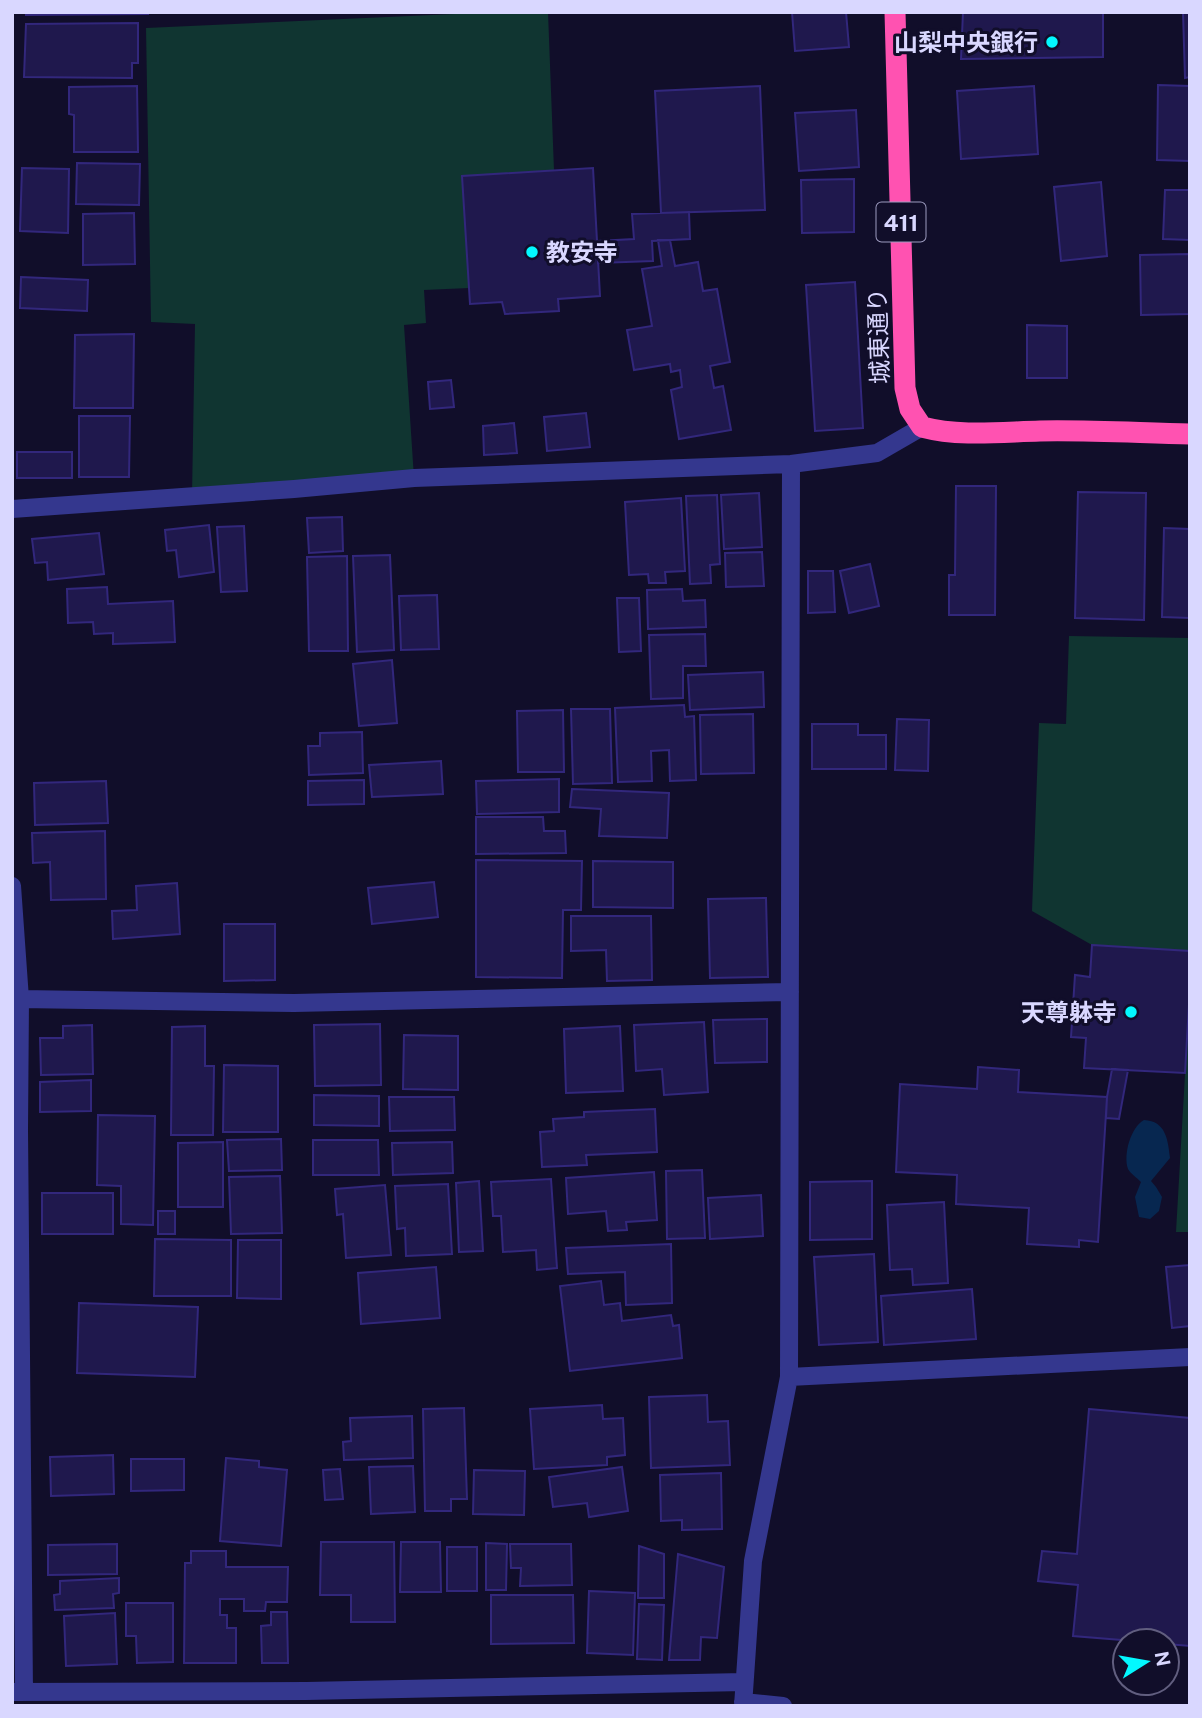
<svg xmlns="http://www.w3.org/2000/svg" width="1202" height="1718" viewBox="0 0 1202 1718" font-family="'Public Sans','Noto Sans JP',sans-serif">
<rect width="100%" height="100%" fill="#110e2a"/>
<path fill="#103531" d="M499 12H548L554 170 462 176 469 288 424 290 426 323 404 325 414 478 192 495 195 324 151 322 146 28Z
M1069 636 1190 638V951L1092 945 1032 911 1039 723 1066 724Z
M1190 987V1232H1176Z"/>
<path fill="#072750" d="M1144 1120C1166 1121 1168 1140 1170 1158L1151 1181 1156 1187 1162 1197 1159 1211 1150 1219 1139 1217 1135 1197 1141 1182C1137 1178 1130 1173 1128 1169 1123 1154 1131 1127 1144 1120Z"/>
<path fill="#1f184d" stroke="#32277c" stroke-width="2" d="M26 12H148V14L26 15Z
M792 12H846L849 47 795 51Z
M963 12H1103V57L961 59Z
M1183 12H1190V77L1185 78Z
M138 23V63H132V78L24 77 26 24Z
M1158 85 1190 86V161L1157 160Z
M137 86 138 152H74V115L69 114V87Z
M760 86 765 210 661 213 655 91Z
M1034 86 1038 154 961 159 957 91Z
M856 110 859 167 799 171 795 113Z
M77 163 140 164 139 205 76 204Z
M22 168 69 169 68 233 20 231Z
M593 168 600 296 558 299 559 311 505 314 502 302 470 304 462 176Z
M854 179V232L802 233 801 180Z
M1101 182 1107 256 1061 261 1054 187Z
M1165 190H1190V240L1163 239Z
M689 212 690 239 652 241 653 261 598 263V241L634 239 632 214Z
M134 213 135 264 83 265V214Z
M658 240H670L675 266 698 262 703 291 717 289 730 362 710 366 714 388 723 386 731 430 679 439 671 390 682 387 680 370 671 372 670 364 634 370 627 330 652 326 642 269 662 266Z
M1190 254V314L1141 315 1140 255Z
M21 277 88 280 87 311 20 308Z
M855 282 863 428 815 431 806 285Z
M1027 325 1067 326V378H1027Z
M134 334 133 408H74L75 335Z
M451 380 454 407 430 409 428 382Z
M586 413 590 447 547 451 544 417Z
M79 416H130L129 477H79Z
M514 423 517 453 484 455 483 426Z
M17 452H72V478H17Z
M956 486H996L995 615H949V575H955Z
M1078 492 1146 493 1144 620 1075 618Z
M759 493 762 547 724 549 721 495Z
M717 495 720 564 710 565 711 583 690 584 686 496Z
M681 498 685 571 665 572 666 583H649L648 574 629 575 625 502Z
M342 517 343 551 309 553 307 518Z
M209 525 214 572 179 577 176 550 167 551 165 530Z
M244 526 247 591 221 592 217 527Z
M1164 528 1190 529V618L1162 617Z
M99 533 104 574 48 580 47 562 35 563 32 539Z
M762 552 764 586 726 587 725 553Z
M390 555 394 650 357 652 353 556Z
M347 556 348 651H309L307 557Z
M870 564 879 606 849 613 840 571Z
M808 571H833L835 612 808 613Z
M107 587 108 604 173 601 175 642 113 644V633L94 634 93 622 68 623 67 589Z
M682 589 683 601 705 600 706 627 648 629 647 590Z
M437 595 439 649 401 650 399 596Z
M617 598H639L641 651 619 652Z
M705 634 706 666H683V698L651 699 649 635Z
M392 660 397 723 359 726 353 664Z
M763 672 764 707 690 710 688 675Z
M684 705 685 717 694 716 696 780 670 781 669 750 651 751 652 781 618 782 615 708Z
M571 709H610L612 783 573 784Z
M563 710 564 772H518L517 711Z
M753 714 754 773 701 774 700 715Z
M897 719 929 720 928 771 895 770Z
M812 724H858V735H886V769H812Z
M362 732 363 773 309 775 308 746H320V733Z
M441 761 443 794 372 797 369 765Z
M559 779V812L477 814 476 781Z
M364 780V804L308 805V781Z
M106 781 108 823 35 825 34 783Z
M572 789 669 793 667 838 599 836 601 809 570 807Z
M476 817H543L544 831H565L566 853 476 854Z
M105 831 106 899 51 900 50 862 33 863 32 833Z
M476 860 582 861 581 910H563L562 978 476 977Z
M593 861 673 862V908L593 907Z
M434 882 438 917 372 924 368 888Z
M177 883 180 934 113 939 112 911 137 910 136 886Z
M766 898 768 977 710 978 708 899Z
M571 916H651L652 980 607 981 606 950 571 951Z
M224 924H275V980L224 981Z
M1092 945 1190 951V987L1185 1073 1084 1068 1086 1038 1071 1037 1075 975 1090 977Z
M767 1019V1062L715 1063 713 1020Z
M704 1022 708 1092 664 1095 662 1069 636 1071 634 1025Z
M380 1024 381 1085 315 1086 314 1025Z
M92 1025 93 1074 41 1075 40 1038H63V1026Z
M205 1026V1066H214L213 1135H171L172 1027Z
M620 1026 623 1091 566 1093 564 1029Z
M404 1035 458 1036V1090L403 1089Z
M224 1065 278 1066V1132H223Z
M978 1067 1019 1070 1018 1092 1107 1097 1098 1242 1079 1240V1247L1027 1244 1029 1208 956 1204 957 1175 896 1172 900 1084 977 1089Z
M1112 1069 1128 1070 1119 1119 1106 1118 1107 1097Z
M91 1080V1111L40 1112V1082Z
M314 1095 379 1096V1126L314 1125Z
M389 1097H454L455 1130 390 1131Z
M655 1109 657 1152 586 1155 587 1165 542 1167 540 1132 554 1131 553 1119 584 1117V1112Z
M98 1115 155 1116 153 1225 121 1224V1186L97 1185Z
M281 1139 282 1170 229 1171 227 1140Z
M313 1140H378L379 1175H313Z
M223 1142V1207H178V1143Z
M452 1142 453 1173 393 1175 392 1143Z
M702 1170 705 1238 667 1239 666 1171Z
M654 1172 657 1220 626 1222 627 1230 608 1231 606 1211 568 1214 566 1178Z
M280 1176 282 1233 231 1234 229 1177Z
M551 1179 557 1268 537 1270 536 1250 503 1252 501 1216H493L491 1182Z
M479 1181 483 1251 459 1252 456 1183Z
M872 1181V1239L810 1240V1182Z
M448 1184 452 1254 406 1256 405 1228 397 1229 395 1186Z
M385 1185 391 1255 346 1258 343 1214 337 1215 335 1189Z
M42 1193H113V1234H42Z
M761 1195 763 1236 710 1239 708 1198Z
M944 1202 948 1283 913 1285 912 1269 890 1270 887 1205Z
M158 1211H175V1234H158Z
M155 1239 231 1240V1296H154Z
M238 1240H281V1299L237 1298Z
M671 1244 672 1303 626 1305 625 1272 568 1274 566 1248Z
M874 1254 878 1342 819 1345 814 1257Z
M1190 1265V1326L1172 1328 1166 1267Z
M436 1267 440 1318 361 1324 358 1273Z
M601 1281 604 1305 620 1303 622 1321 671 1315 673 1326 679 1325 682 1358 570 1371 560 1286Z
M972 1289 976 1339 884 1345 881 1296Z
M79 1303 198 1307 195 1377 77 1373Z
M707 1395 708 1422 728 1421 730 1465 651 1468 649 1397Z
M602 1405 603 1419 623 1418 625 1455 607 1457V1465L534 1469 530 1409Z
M464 1408 467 1499H451V1511H425L423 1409Z
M1089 1409 1190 1418V1646L1167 1644V1641H1134L1073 1636 1078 1585 1038 1581 1042 1551 1077 1554Z
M412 1416 413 1458 344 1460 343 1442 351 1441 350 1418Z
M113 1455 114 1494 51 1496 50 1457Z
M226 1458 259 1461V1467L287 1470 281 1546 220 1541Z
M131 1459H184V1490L131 1491Z
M413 1466 415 1512 371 1514 369 1467Z
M622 1467 628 1511 589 1517 587 1503 553 1507 549 1477Z
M340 1469 343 1499 325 1500 323 1470Z
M474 1470 525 1471 524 1515 473 1514Z
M721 1473 722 1529 682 1530V1520L661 1521 660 1475Z
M321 1542H394L395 1622H351V1595H320Z
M401 1542H440L441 1592H400Z
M486 1543 507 1544 506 1590H486Z
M117 1544V1574L48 1575V1545Z
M510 1544H571L572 1585 520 1586 521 1568H511Z
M639 1546 664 1554V1598H638Z
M447 1547H477V1591H447Z
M191 1551H226V1567H288L287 1602H266L265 1611H244V1599H220V1615H227V1628H236V1663H184L185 1563H191Z
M678 1554 724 1567 717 1638 701 1637 700 1660H669Z
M119 1578V1593L113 1594 114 1608 55 1610 54 1595 60 1594V1581Z
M589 1591 635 1593 633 1655 587 1653Z
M491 1595H573L574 1643 491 1644Z
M126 1603H173V1662L137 1663 136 1636H126Z
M639 1604 664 1605 662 1660 637 1659Z
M271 1612H287L288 1663H262L261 1626 271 1625Z
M115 1613 117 1664 66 1666 64 1616Z"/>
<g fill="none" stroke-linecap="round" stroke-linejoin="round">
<path stroke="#34378e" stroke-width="18" d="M12 509 294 489 414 478 791 464 877 453 922 427
M12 886 20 999 19 1130 24 1692
M20 999 294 1003 790 992
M789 1377 1190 1357
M12 1692 306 1691 744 1682
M743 1702 783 1706
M743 1706 753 1561 789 1377 791 464"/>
<path stroke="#ff52b1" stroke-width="21" d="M895 12 905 388 910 409 922 427C960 437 1001 432 1040 431 1090 430 1140 433 1190 434"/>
</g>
<g fill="#03f8ff" stroke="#110e2a" stroke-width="2.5">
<circle cx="1052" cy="42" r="7"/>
<circle cx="532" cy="252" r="7"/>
<circle cx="1131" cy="1012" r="7"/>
</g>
<g text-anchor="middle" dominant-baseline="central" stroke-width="6" stroke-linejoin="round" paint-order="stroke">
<rect fill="#110e2a" stroke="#9d9bbf" stroke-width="2" x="876.5" y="202.5" width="49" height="39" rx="5"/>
<g font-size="23" font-weight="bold" fill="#d9d7ff">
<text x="901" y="222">411</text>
</g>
<g font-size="24" font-weight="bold" fill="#d9d7ff" stroke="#110e2a" text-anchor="end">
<text x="1038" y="42">山梨中央銀行</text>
<text x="546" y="252" text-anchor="start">教安寺</text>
<text x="1117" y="1012">天尊躰寺</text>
</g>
<g font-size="24" fill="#d9d7ff" stroke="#110e2a">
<text transform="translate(878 336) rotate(-92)">城東通り</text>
</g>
</g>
<rect width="1202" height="1718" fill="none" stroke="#d9d7ff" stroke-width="28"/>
<g transform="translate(1146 1662) rotate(79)"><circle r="33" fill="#110e2a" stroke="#615e7f" stroke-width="2"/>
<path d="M0-5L12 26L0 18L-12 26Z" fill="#03f8ff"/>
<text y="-10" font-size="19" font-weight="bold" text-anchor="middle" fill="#d9d7ff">N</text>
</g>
</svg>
